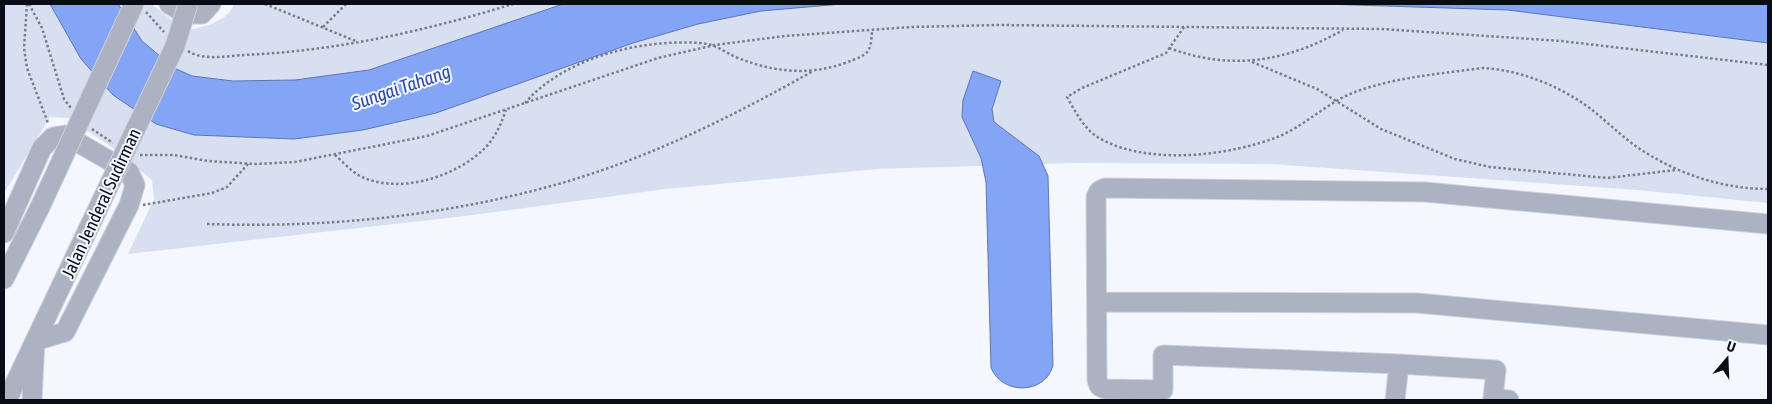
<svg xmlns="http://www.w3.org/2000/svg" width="1772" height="404" viewBox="0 0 1772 404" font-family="'Asap Condensed',sans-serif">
<rect width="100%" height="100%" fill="#f4f7fe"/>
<path fill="#d8dff0" d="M4 4H152L185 31C202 27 227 23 234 4H1768V203L1638 190 1269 164 1075 163 877 169 666 189 457 217 128 254 154 199 152 180 113 148 68 118 50 117 4 193Z"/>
<path fill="#84a4f5" stroke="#5f76b2" d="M50 4H118L142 41 174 68 192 76 233 81 295 80 369 70 563 4H842L761 11 698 24 633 43 436 113 363 130 294 139 194 135 156 124 113 95 81 59Z
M1324 4H1768V43L1508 10Z
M973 71 1001 81 992 109 994 122 1039 156 1048 176 1053 365C1046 394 1003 396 991 368L986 182 981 158 962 117 963 100Z"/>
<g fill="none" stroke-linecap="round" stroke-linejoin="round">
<g stroke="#ced1d9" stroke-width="21">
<path id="minor" d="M169 4 185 14H202L211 4
M4 233 42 148 53 137 65 135 129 172 135 185 129 205 65 332 35 341 32 400
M4 279 40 207
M1097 302 1417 303 1768 335
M7 400 83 240
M1395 400 1399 364
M1509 400 1493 398 1496 370 1399 364 1163 355V390L1105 389 1099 386 1097 380 1096 197 1099 191 1105 188 1425 192 1768 224"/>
</g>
<path stroke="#797d86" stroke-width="2.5" stroke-dasharray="2.5 2.5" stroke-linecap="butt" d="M27 4 24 48 27 68 48 123
M29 4 42 28 64 99 71 108
M265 4 358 42
M146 12 164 32
M323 27 346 4
M1184 27 1166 53 1082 88 1067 97C1075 111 1084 129 1099 138 1148 166 1230 156 1280 136 1307 124 1328 102 1355 92 1396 77 1439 74 1482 68 1521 70 1560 86 1591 109 1610 124 1627 142 1648 154 1684 176 1726 189 1768 189
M1169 48C1231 71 1286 62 1343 30
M188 51C203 61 227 56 244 55 336 51 425 31 513 4
M1252 62 1317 89 1381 129 1455 159 1490 167 1607 178 1676 170
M525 103C565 57 641 39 700 43 717 44 723 52 738 58 773 72 809 76 845 63 868 54 871 55 872 30
M92 129 113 143
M140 155H174L208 161 255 164 295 162 427 136 658 58 715 45 785 36 911 27 999 25 1381 29 1561 41 1768 65
M335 155C342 161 350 170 358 175 397 196 457 177 486 147 496 136 501 124 506 110
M143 205 212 193 227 187 248 164
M207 224C323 228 438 217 551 186 643 161 730 118 813 71"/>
<use href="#minor" stroke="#acb2c1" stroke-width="19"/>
<g stroke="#ced1d9" stroke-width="21" stroke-linecap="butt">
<path id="minor-bridge" d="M40 207 134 4
M83 240 175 46 188 4"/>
</g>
<use href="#minor-bridge" stroke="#acb2c1" stroke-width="19"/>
</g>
<g text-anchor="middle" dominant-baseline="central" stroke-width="4" stroke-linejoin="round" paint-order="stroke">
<g font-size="18" fill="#080c17" stroke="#f4f7fe">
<text transform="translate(101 203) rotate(-65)">Jalan Jenderal Sudirman</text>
</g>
<g font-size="19" font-style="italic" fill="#2d4aa8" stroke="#f4f7fe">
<text transform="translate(401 87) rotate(-19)">Sungai Tahang</text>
</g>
</g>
<rect width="1772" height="404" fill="none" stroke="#080c17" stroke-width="10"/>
<g transform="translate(1727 359) rotate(19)" stroke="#f4f7fe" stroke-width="4" paint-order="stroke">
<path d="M0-4L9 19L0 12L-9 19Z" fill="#080c17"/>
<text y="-8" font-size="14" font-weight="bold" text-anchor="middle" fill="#080c17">U</text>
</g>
</svg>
